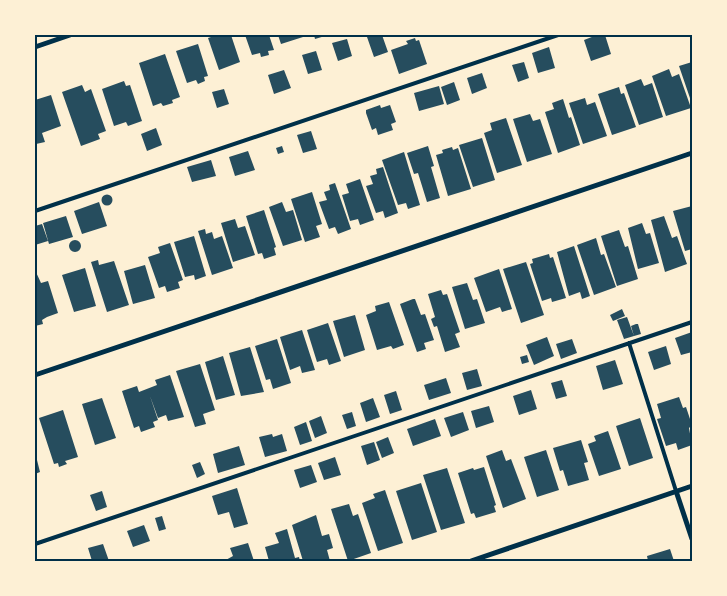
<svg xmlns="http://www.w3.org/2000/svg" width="727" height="596" viewBox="0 0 727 596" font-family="'Nunito Sans',sans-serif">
<rect width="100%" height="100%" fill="#fdf0d5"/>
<path fill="#264d5e" d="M217 35H231L240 62 219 70 208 38Z
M245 35H269L274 50 268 51 269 55 261 57 260 53 252 55Z
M278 35H303V37L281 44Z
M314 35H325V36L315 39Z
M371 35H382L388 52 374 57 367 37Z
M597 35H605L611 54 591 61 584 40Z
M415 38 416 41 419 40 427 64 399 74 391 50 408 44 406 41Z
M347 39 352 56 338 61 332 43Z
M198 44 208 76 204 77 205 81 198 84 196 80 187 83 176 51Z
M549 47 555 68 538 73 532 53Z
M316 51 322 70 308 74 302 55Z
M165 54 180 97 172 100 173 103 163 106 161 103 153 106 139 63Z
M524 62 529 78 518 82 512 65Z
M692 62V104L679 66Z
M669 69 672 77 679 74 691 108 666 116 652 76Z
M284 70 291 88 274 94 268 75Z
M482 73 487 88 472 94 467 78Z
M641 79 644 86 652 83 663 117 639 125 625 85Z
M124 81 126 86 130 85 142 121 128 126 126 122 114 126 102 89Z
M454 82 460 100 447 105 441 87Z
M82 85 85 92 91 89 106 131 98 134 100 139 81 146 62 92Z
M439 86 444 104 419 111 414 93Z
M619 87 621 94 624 93 636 127 612 135 598 94Z
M224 89 229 104 217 108 212 92Z
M51 95 61 126 42 133 45 142 36 144 35 100Z
M585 98 587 105 595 102 607 136 583 144 569 103Z
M563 99 569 118 571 117 580 145 558 153 545 112 554 109 552 103Z
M380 105 381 108 390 105 396 122 391 124 393 130 378 135 376 128 372 130 366 113V110Z
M530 114 533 121 540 119 552 154 527 162 513 119Z
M506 118 522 165 497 173 484 133 492 130 490 123Z
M156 128 162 145 147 151 141 134Z
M311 131 317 149 303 153 297 135Z
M482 138 495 180 473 187 459 145Z
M282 146 284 152 278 154 276 148Z
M428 146 434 166 431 167 440 198 427 202 418 173 414 174 407 153Z
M452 147 453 150 458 148 471 189 448 196 436 155 443 153 442 150Z
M248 151 255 170 235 176 229 157Z
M404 152 420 205 408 209 406 203 398 205 382 160Z
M211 160 216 176 192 182 187 167Z
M383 167 398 213 385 218 383 211 376 213 366 186 373 184 370 176 377 174 376 169Z
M360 179 374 220 360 225 358 219 350 221 342 195 349 193 346 184Z
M335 183 351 229 338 234 335 227 329 229 319 202 327 200 324 192 330 190 329 185Z
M312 192 322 224 316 226 320 237 305 242 291 199Z
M101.5 200a5.5 5.5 0 1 1 11 0a5.5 5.5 0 1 1-11 0Z
M99 202 107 226 82 234 74 211Z
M282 202 286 212 293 210 302 240 283 246 269 207Z
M692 206V249L685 251 673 211Z
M264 210 276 247 274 248 276 255 264 259 262 253 258 254 246 216Z
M66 216 73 237 49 244 43 223Z
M664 216 672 238 677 236 687 264 665 272 651 220Z
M235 219 238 228 245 226 255 255 233 262 221 223Z
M642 223 646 234 650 233 659 263 638 269 628 228Z
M42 224 48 241 35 245V226Z
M205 229 206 234 212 232 214 239 222 236 233 268 212 275 198 231Z
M619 230 625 247 628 246 638 279 617 286 601 236Z
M194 236 206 276 195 280 194 275 185 277 174 242Z
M596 238 601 255 604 254 616 287 594 295 577 245Z
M69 246a6 6 0 1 1 12 0a6 6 0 1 1-12 0Z
M170 243 183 280 178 282 180 288 167 292 165 286 159 288 148 257 160 253 158 247Z
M574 246 590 296 582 299 580 292 569 296 557 252Z
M549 254 550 258 553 257 566 298 552 302 551 298 542 301 530 264 533 263 532 259Z
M98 260 99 265 114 261 129 305 107 312 91 262Z
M526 262 544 315 521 323 503 269Z
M145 265 155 298 133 304 124 271Z
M85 268 96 306 74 312 62 275Z
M499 269 512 309 502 312 500 307 486 312 474 278Z
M35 270 41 283 48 281 58 313 47 317 42 320 43 324 35 326Z
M467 283 473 300 477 299 485 323 465 329 452 287Z
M441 290 443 295 447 294 460 332 455 334 460 347 445 352 437 326 434 327 431 319 435 317 428 294Z
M413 299H415L421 315 425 314 434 340 424 343 426 349 417 352 400 304Z
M389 302 404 345 393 349 391 346 377 350 366 315 376 311 375 306Z
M622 309 625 316 613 321 610 315Z
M355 315 365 350 344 357 333 321Z
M627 317 634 336 624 339 617 320Z
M328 323 341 361 329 365 327 359 317 362 307 330Z
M636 324H638L641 334 634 336 631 326Z
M302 330 315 370 302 373 300 366 290 370 280 337Z
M692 332V352L681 355 675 338Z
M547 337 554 356 534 365 526 345Z
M277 339 291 383 273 389 270 379 266 380 255 346Z
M572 339 577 353 561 359 556 344Z
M666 346 671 364 654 370 648 352Z
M250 347 264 392 241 396 229 353Z
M527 355 529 362 522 364 520 357Z
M223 356 235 395 216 400 205 362Z
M615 360 623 384 603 390 596 366Z
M200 364 215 410 203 414 206 424 195 427 176 371Z
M477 369 482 386 467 390 462 373Z
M170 375 184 417 168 421 166 415 158 418 150 396 158 420 153 422 155 427 141 432 139 426 134 428 122 391 137 386 139 392 157 385 155 380Z
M446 378 451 393 429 400 424 385Z
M562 380 567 396 556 399 551 383Z
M531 390 537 409 519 415 513 396Z
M396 391 402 410 390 414 384 395Z
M679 397 683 408 686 407 692 425 689 428 692 445 678 450 676 443 666 446 657 419 661 418 657 404Z
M102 398 116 438 95 445 82 404Z
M373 398 380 417 366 422 360 403Z
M489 406 494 422 476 428 471 411Z
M63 410 78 457 65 461 67 464 59 467 58 463 54 464 39 418Z
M352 412 356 426 347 429 342 415Z
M463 412 469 430 451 437 444 418Z
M321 416 327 433 315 438 309 421Z
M640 418 653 458 629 466 616 426Z
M435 419 441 436 413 446 407 429Z
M306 422 312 441 300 445 294 427Z
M608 431 621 469 599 476 588 444 596 441 594 436Z
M272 434 273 437 282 434 287 451 265 457 259 437Z
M388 437 394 453 382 458 376 442Z
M581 440 588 462 584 463 589 480 568 486 563 470 560 471 553 448Z
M374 442 380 460 367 465 361 446Z
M239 446 245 465 218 473 213 454Z
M502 450 506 461 511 459 526 499 503 508 486 456Z
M546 450 559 490 537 497 524 457Z
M35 452 40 472 35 474Z
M335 457 341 475 324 480 318 463Z
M200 462 205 474 197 478 192 465Z
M311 465 317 482 300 488 294 470Z
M484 467 496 505 494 506 496 512 476 518 474 513 471 514 458 473 473 468 474 470Z
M447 468 465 523 441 530 423 475Z
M421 483 437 532 412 540 396 491Z
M237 488 248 524 234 528 229 512 218 515 212 496Z
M385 490 403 543 378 551 362 503 375 498 373 494Z
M102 491 107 507 96 511 90 495Z
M349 504 353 516 358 514 371 553 348 561 331 509Z
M316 515 322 536 329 534 333 548 327 550 330 561H303L292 525Z
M162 516 166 529 159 531 155 518Z
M144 525 150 541 133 547 127 531Z
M287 529 295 558 299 557 300 561H269L265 547 279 543 275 533Z
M248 543 254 561H224L233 556 230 548Z
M103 544 109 561H92L88 548Z
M670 549 674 561H648L647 556Z"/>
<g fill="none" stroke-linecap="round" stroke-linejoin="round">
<path stroke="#003049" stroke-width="4" d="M35 211 558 35
M629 343 676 491
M35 544 692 322"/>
<path stroke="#003049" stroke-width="5" d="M35 47 70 35
M35 375 692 153
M676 491 692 539
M471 561 692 486"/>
</g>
<rect width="727" height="596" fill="none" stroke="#fdf0d5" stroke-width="72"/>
<rect x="36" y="36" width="655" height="524" fill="none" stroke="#003049" stroke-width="2"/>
</svg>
